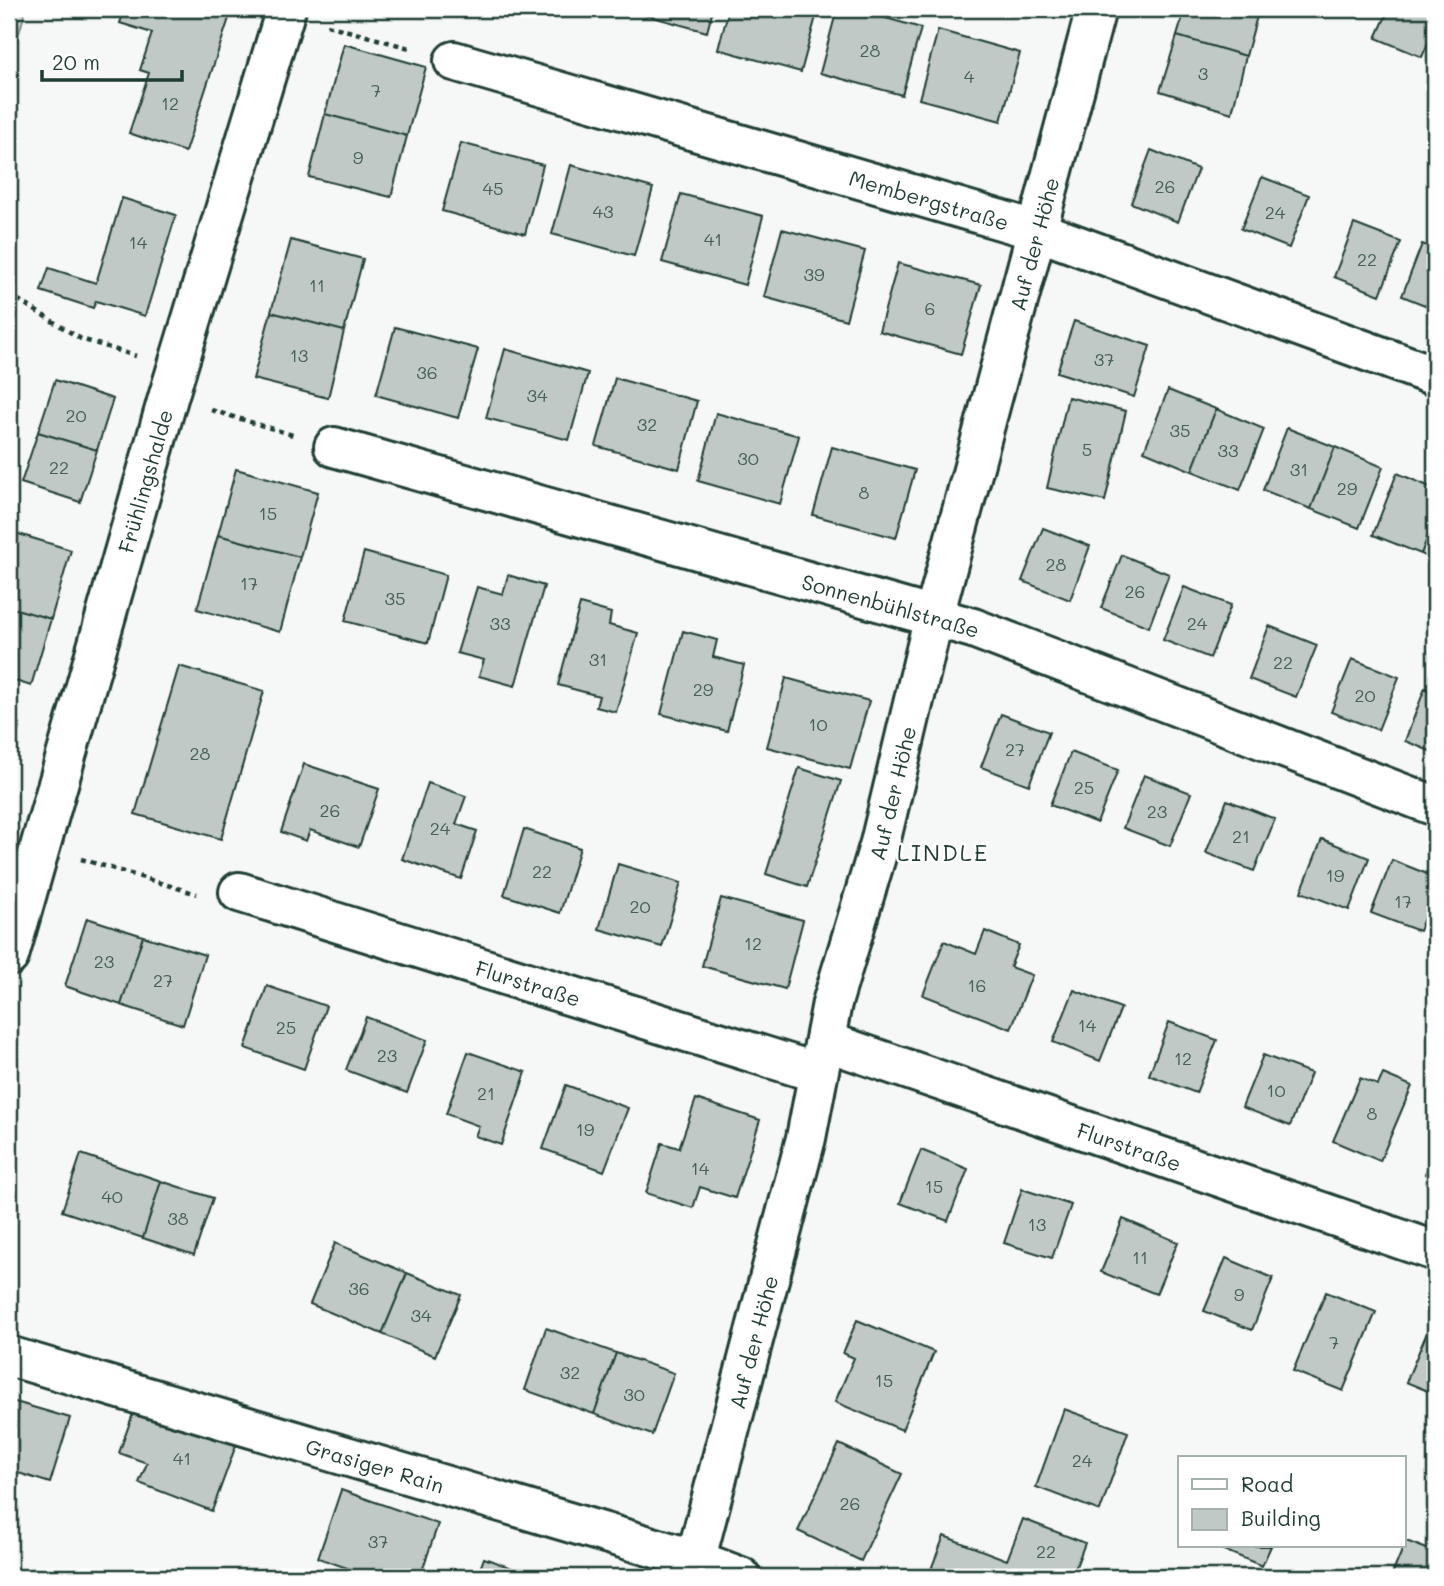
<svg xmlns="http://www.w3.org/2000/svg" width="1444" height="1586" viewBox="0 0 1444 1586" font-family="Mali,sans-serif">
<defs>
<pattern id="garden-dots" width="8" height="8" patternUnits="userSpaceOnUse" patternTransform="scale(1.75)"><rect width="8" height="8" fill="#d6dcdb"/><path d="M2 2h.1M6 6h.1" fill="none" stroke="#b7bebd" stroke-width="1.8" stroke-linecap="round"/></pattern>
</defs>
<rect width="100%" height="100%" fill="#f6f7f7"/>
<filter id="ink" filterUnits="userSpaceOnUse"><feTurbulence type="fractalNoise" baseFrequency=".0143" numOctaves="2"/><feDisplacementMap in="SourceGraphic" scale="14" xChannelSelector="R" yChannelSelector="G"/><feConvolveMatrix kernelMatrix="1 2 1 2 8 2 1 2 1" color-interpolation-filters="sRGB"/></filter>
<g filter="url(#ink)">
<path fill="url(#garden-dots)" stroke="#7a8c88" stroke-width="2" d="M9 9H26L9 67Z"/>
<path fill="#c0c9c6" stroke="#1f3d34" stroke-width="2" d="M125 9H232L185 152 129 133 149 73 140 70 152 33 120 23Z
M624 9H713L707 32Z
M729 9H818L801 72 718 49Z
M837 9H854L921 28 902 95 820 73Z
M1185 9H1259L1246 56 1177 36Z
M1389 9H1435V27L1422 57 1376 38Z
M938 30 1020 53 1001 121 919 99Z
M1177 36 1246 56 1232 113 1160 91Z
M344 44 426 67 407 136 325 114Z
M325 114 407 136 391 197 309 177Z
M461 143 543 165 525 234 442 211Z
M1151 150 1198 169 1178 222 1131 203Z
M571 165 653 188 634 256 552 234Z
M1262 177 1309 195 1289 248 1241 229Z
M681 194 763 216 745 285 662 262Z
M122 198 176 215 145 316 96 301 93 308 41 291 49 268 96 283Z
M1354 224 1401 242 1380 295 1334 277Z
M782 229 865 251 846 320 764 297Z
M291 240 363 259 344 331 271 312Z
M1422 244 1435 249V309L1402 296Z
M898 263 981 285 961 354 879 331Z
M271 312 344 331 328 398 253 379Z
M1074 321 1150 346 1134 397 1057 372Z
M395 327 478 349 458 418 376 395Z
M505 349 588 373 569 440 486 418Z
M615 378 697 401 679 469 596 446Z
M55 380 113 399 97 450 38 432Z
M1168 390 1216 409 1192 471 1144 451Z
M1068 397 1126 411 1105 501 1047 488Z
M1216 409 1264 429 1240 490 1192 471Z
M716 413 799 436 780 504 698 481Z
M1287 428 1335 447 1311 509 1263 490Z
M38 432 97 450 80 502 21 483Z
M832 447 915 470 896 538 813 515Z
M1335 447 1383 467 1359 528 1311 509Z
M236 469 318 492 300 557 218 535Z
M1397 473 1435 489V518L1421 554 1373 535Z
M1435 518V560L1421 554Z
M1043 528 1090 546 1070 600 1022 581Z
M9 531 71 550 51 619 9 607Z
M218 535 300 557 280 632 197 609Z
M364 552 446 575 428 643 345 621Z
M1122 555 1169 574 1149 627 1101 608Z
M508 575 544 586 515 686 479 676 484 660 457 653 477 587 503 594Z
M1184 587 1231 605 1210 658 1163 640Z
M580 604 611 613 609 625 638 633 616 712 596 707 599 696 558 685Z
M9 607 51 619 31 686 9 679Z
M1269 626 1317 645 1296 697 1249 679Z
M683 631 717 640 713 657 744 665 727 731 661 714Z
M1352 659 1399 677 1378 730 1331 712Z
M179 666 264 691 221 839 135 814Z
M786 678 869 701 850 769 767 747Z
M1425 688 1435 692V753L1405 741Z
M1001 714 1049 732 1029 785 981 767Z
M9 721 20 724 9 765Z
M1071 752 1118 770 1097 823 1050 805Z
M304 764 379 789 359 847 310 830 306 841 281 832Z
M799 768 841 781 807 887 766 874Z
M1144 775 1191 793 1170 846 1123 828Z
M428 783 466 796 456 824 477 831 461 879 402 859Z
M1227 800 1275 819 1254 871 1206 853Z
M524 829 580 848 560 913 504 895Z
M1322 839 1369 858 1349 910 1301 892Z
M1392 860 1435 877V889L1419 931 1371 913Z
M618 864 681 883 662 947 599 929Z
M721 898 803 920 785 989 702 966Z
M87 918 143 936 121 1005 65 986Z
M985 931 1019 945 1010 967 1032 975 1011 1029 923 995 944 941 976 954Z
M143 936 205 955 183 1025 121 1005Z
M267 986 326 1006 304 1069 245 1048Z
M1074 990 1121 1008 1100 1061 1053 1042Z
M366 1017 427 1040 407 1093 346 1070Z
M1169 1022 1217 1040 1196 1093 1149 1075Z
M468 1052 526 1072 501 1145 475 1136 479 1126 446 1114Z
M1263 1055 1311 1073 1290 1126 1242 1107Z
M1383 1074 1412 1086 1380 1161 1333 1141 1360 1078 1378 1085Z
M566 1085 628 1108 604 1171 543 1149Z
M696 1099 760 1120 735 1198 700 1187 693 1208 646 1193 662 1143 679 1148Z
M1435 1149V1178L1425 1174Z
M921 1150 968 1169 948 1221 900 1203Z
M81 1154 161 1181 143 1238 62 1211Z
M161 1181 213 1198 194 1255 143 1238Z
M1022 1189 1071 1205 1052 1258 1004 1243Z
M1123 1219 1178 1242 1156 1294 1101 1272Z
M335 1243 407 1273 382 1334 310 1304Z
M1226 1258 1273 1278 1252 1330 1204 1311Z
M407 1273 461 1295 435 1356 382 1334Z
M1326 1292 1376 1312 1343 1391 1293 1371Z
M857 1320 934 1352 902 1430 835 1402 854 1358 843 1353Z
M546 1328 616 1353 594 1414 525 1390Z
M1428 1330 1435 1333V1394L1406 1382Z
M616 1353 674 1373 652 1435 594 1414Z
M12 1401 70 1418 50 1483 9 1470V1411Z
M135 1408 236 1445 212 1511 139 1483 147 1463 119 1453Z
M1064 1409 1128 1432 1100 1511 1036 1487Z
M839 1444 902 1474 861 1561 798 1531Z
M341 1490 438 1524 420 1577H373L318 1558Z
M1023 1519 1085 1543 1072 1577H928L944 1536 1007 1560Z
M1406 1541 1435 1552V1577H1391Z
M1214 1546H1271L1262 1566Z
M484 1558 537 1577H477Z"/>
<g fill="none" stroke-linecap="round" stroke-linejoin="round">
<g stroke="#1f3d34" stroke-width="44">
<g id="minor">
<path id="s1" d="M454 61 1035 230 1435 376"/>
<path id="s2" d="M334 447 973 628 1435 806"/>
<path id="s3" d="M239 892 818 1073"/>
<path id="s4" d="M9 956 168 398 286 9"/>
<path id="s5" d="M825 1041 1435 1251"/>
<path id="s6" d="M9 1356 696 1560 741 1577"/>
<path id="s7" d="M691 1577 806 1138 832 1003 880 843 934 616 1096 9"/>
</g>
</g>
<path stroke="#1f3d34" stroke-width="4.5" stroke-dasharray="5 5" stroke-linecap="butt" d="M327 25 413 49
M9 294 81 339 136 356
M211 410 293 435
M81 859 197 894"/>
<use href="#minor" stroke="#fff" stroke-width="38"/>
</g>
</g>
<g text-anchor="middle" dominant-baseline="central" stroke-width="5" stroke-linejoin="round" paint-order="stroke">
<g font-size="18" fill="#476058">
<text x="870" y="50">28</text>
<text x="1203" y="73">3</text>
<text x="969" y="76">4</text>
<text x="376" y="90">7</text>
<text x="170" y="103">12</text>
<text x="358" y="157">9</text>
<text x="1165" y="186">26</text>
<text x="493" y="188">45</text>
<text x="603" y="211">43</text>
<text x="1275" y="212">24</text>
<text x="713" y="239">41</text>
<text x="138" y="242">14</text>
<text x="1367" y="259">22</text>
<text x="814" y="274">39</text>
<text x="317" y="285">11</text>
<text x="930" y="308">6</text>
<text x="299" y="355">13</text>
<text x="1104" y="359">37</text>
<text x="427" y="372">36</text>
<text x="537" y="395">34</text>
<text x="76" y="415">20</text>
<text x="647" y="424">32</text>
<text x="1180" y="430">35</text>
<text x="1087" y="449">5</text>
<text x="1228" y="450">33</text>
<text x="748" y="458">30</text>
<text x="59" y="467">22</text>
<text x="1299" y="469">31</text>
<text x="1347" y="488">29</text>
<text x="864" y="492">8</text>
<text x="268" y="513">15</text>
<text x="1056" y="564">28</text>
<text x="249" y="583">17</text>
<text x="1135" y="591">26</text>
<text x="395" y="598">35</text>
<text x="500" y="623">33</text>
<text x="1197" y="623">24</text>
<text x="598" y="659">31</text>
<text x="1283" y="662">22</text>
<text x="703" y="689">29</text>
<text x="1365" y="695">20</text>
<text x="818" y="724">10</text>
<text x="1015" y="749">27</text>
<text x="200" y="753">28</text>
<text x="1084" y="787">25</text>
<text x="330" y="810">26</text>
<text x="1157" y="811">23</text>
<text x="440" y="828">24</text>
<text x="1241" y="836">21</text>
<text x="542" y="871">22</text>
<text x="1335" y="875">19</text>
<text x="1403" y="901">17</text>
<text x="640" y="906">20</text>
<text x="753" y="943">12</text>
<text x="104" y="961">23</text>
<text x="163" y="980">27</text>
<text x="977" y="985">16</text>
<text x="1087" y="1025">14</text>
<text x="286" y="1027">25</text>
<text x="387" y="1055">23</text>
<text x="1183" y="1058">12</text>
<text x="1276" y="1090">10</text>
<text x="486" y="1093">21</text>
<text x="1372" y="1113">8</text>
<text x="585" y="1129">19</text>
<text x="700" y="1168">14</text>
<text x="934" y="1186">15</text>
<text x="112" y="1196">40</text>
<text x="178" y="1218">38</text>
<text x="1037" y="1224">13</text>
<text x="1140" y="1257">11</text>
<text x="359" y="1288">36</text>
<text x="1239" y="1294">9</text>
<text x="421" y="1315">34</text>
<text x="1334" y="1342">7</text>
<text x="570" y="1372">32</text>
<text x="884" y="1380">15</text>
<text x="634" y="1394">30</text>
<text x="182" y="1458">41</text>
<text x="1082" y="1460">24</text>
<text x="850" y="1503">26</text>
<text x="378" y="1541">37</text>
<text x="1046" y="1551">22</text>
</g>
<g font-size="21" fill="#1f3d34" stroke="#fff">
<text stroke="none"><textPath href="#s1" startOffset="495">Membergstraße</textPath></text>
<text stroke="none"><textPath href="#s7" startOffset="1377">Auf der Höhe</textPath></text>
<text stroke="none"><textPath href="#s4" startOffset="494">Frühlingshalde</textPath></text>
<text stroke="none"><textPath href="#s2" startOffset="579">Sonnenbühlstraße</textPath></text>
<text stroke="none"><textPath href="#s7" startOffset="810">Auf der Höhe</textPath></text>
<text stroke="none"><textPath href="#s3" startOffset="303">Flurstraße</textPath></text>
<text stroke="none"><textPath href="#s5" startOffset="322">Flurstraße</textPath></text>
<text stroke="none"><textPath href="#s7" startOffset="243">Auf der Höhe</textPath></text>
<text stroke="none"><textPath href="#s6" startOffset="382">Grasiger Rain</textPath></text>
</g>
<g font-size="23" letter-spacing="2" fill="#1f3d34" stroke="#fff">
<text x="943" y="852">LINDLE</text>
</g>
</g>
<rect width="1444" height="1586" fill="none" stroke="#fff" stroke-width="35"/>
<rect x="18" y="18" width="1409" height="1551" fill="none" stroke="#1f3d34" stroke-width="2.5" filter="url(#ink)"/>
<rect x="1178" y="1456" width="228" height="91" fill="#ffffff" stroke="#a5b1ae" stroke-width="2"/>
<rect x="1192" y="1479" width="35" height="10" fill="#ffffff" stroke="#a5b1ae" stroke-width="2"/>
<text x="1241" y="1492" font-size="21" fill="#1f3d34">Road</text>
<rect x="1192" y="1509" width="35" height="21" fill="#c0c9c6" stroke="#a5b1ae" stroke-width="2"/>
<text x="1241" y="1526" font-size="21" fill="#1f3d34">Building</text>
<path d="M42 70v10h140v-10" fill="none" stroke="#1f3d34" stroke-width="3.5"/>
<text x="52" y="70" font-size="21" fill="#1f3d34" stroke="#ffffff" stroke-width="5" paint-order="stroke">20 m</text>
</svg>
